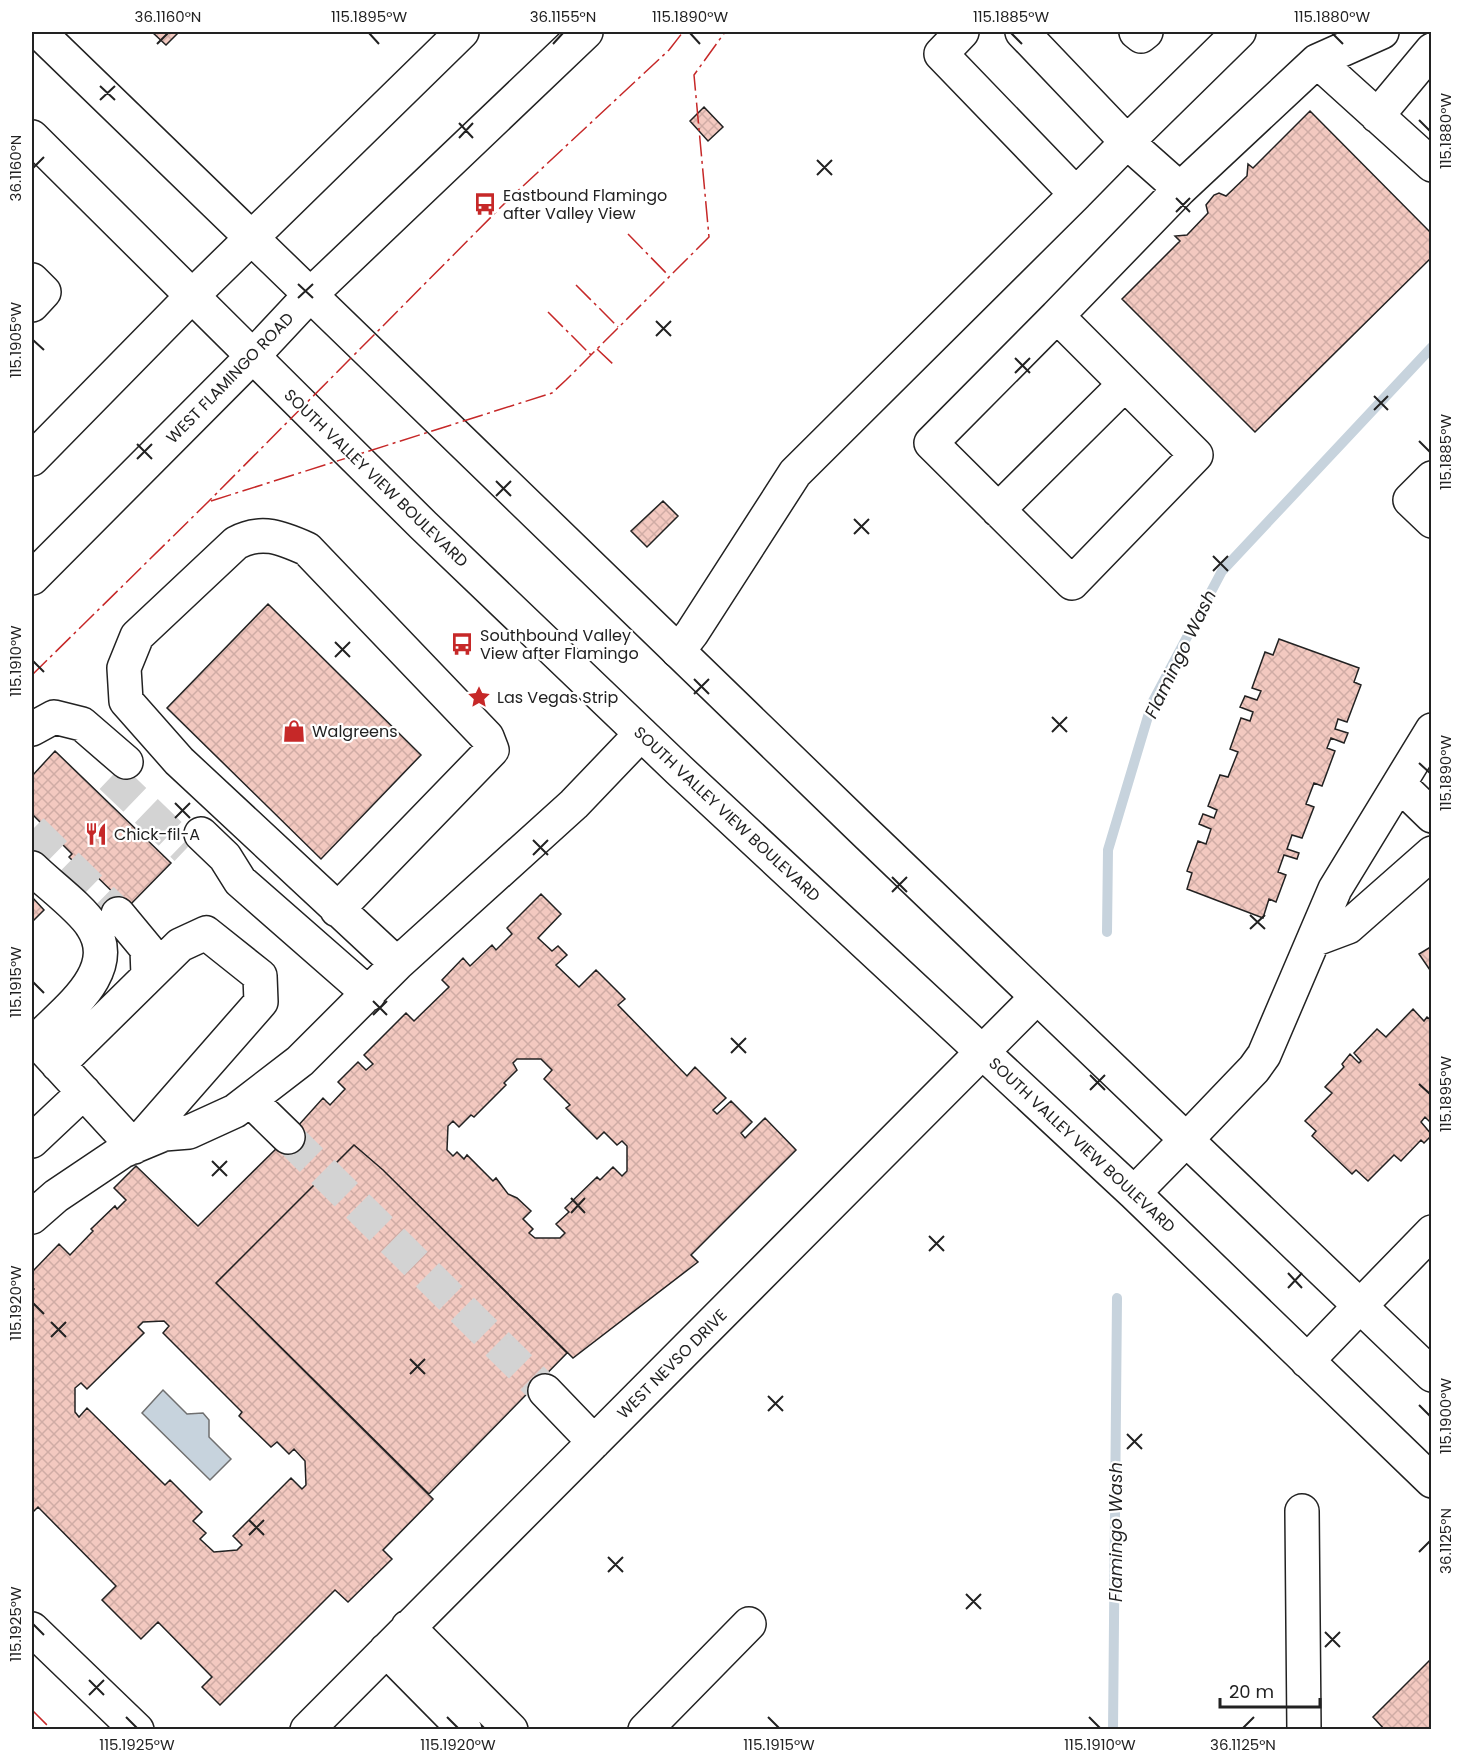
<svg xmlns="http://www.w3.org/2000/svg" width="1463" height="1761" viewBox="0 0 1463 1761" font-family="Poppins,sans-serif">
<defs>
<pattern id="building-cross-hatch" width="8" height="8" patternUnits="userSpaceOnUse" patternTransform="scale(1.5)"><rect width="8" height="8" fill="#f3c9c0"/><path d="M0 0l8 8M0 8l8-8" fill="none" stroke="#d0aca5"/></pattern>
</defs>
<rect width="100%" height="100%" fill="#fff"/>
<path fill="#c7d3dd" stroke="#6f6f6f" stroke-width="1.5" d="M163 1390 187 1414 203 1413 209 1420V1437L231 1459 210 1480 142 1413Z"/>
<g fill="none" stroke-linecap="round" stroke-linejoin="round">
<path stroke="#c7d3dd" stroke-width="10" d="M1107 932 1108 850 1152 703 1222 571 1432 347
M1113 1730 1117 1298"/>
</g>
<path fill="url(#building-cross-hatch)" stroke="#222" stroke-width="1.5" fill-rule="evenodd" d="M152 32H179L166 45Z
M704 107 723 127 708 141 690 121Z
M1310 111 1432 234V257L1255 432 1122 299 1180 241 1175 236 1187 235 1208 213 1206 205 1214 195 1219 193 1226 196 1247 176 1248 164 1253 168Z
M663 501 678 516 647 547 631 531Z
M268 604 421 755 321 859 167 708Z
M1279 639 1359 668 1354 682 1361 685 1347 722 1338 719 1335 729 1348 733 1344 743 1331 738 1327 748 1335 751 1322 786 1314 783 1306 804 1314 807 1302 838 1292 835 1287 849 1299 853 1297 859 1284 855 1278 872 1286 875 1276 902 1269 899 1263 918 1187 889 1192 873 1187 871 1198 841 1206 844 1211 829 1199 824 1203 814 1214 818 1217 810 1208 806 1220 775 1228 777 1238 752 1230 749 1241 718 1250 721 1253 712 1240 707 1245 696 1257 700 1261 691 1252 688 1265 652 1273 655Z
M55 751 171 863 128 907 88 868 84 872 69 857 72 854 32 814V776Z
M541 894 561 914 538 938 552 951 558 946 567 955 556 965 579 987 596 970 625 999 618 1005 687 1076 695 1067 726 1098 713 1110 717 1114 731 1101 752 1122 741 1133 745 1138 765 1118 796 1150 691 1255 698 1262 573 1358 383 1170 354 1145 216 1283 433 1499 383 1550 392 1559 348 1602 335 1590 220 1705 202 1687 212 1677 158 1622 141 1639 102 1600 116 1586 38 1507 32 1513V1292L34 1289 32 1286V1272L59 1244 70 1255 93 1231 91 1229 115 1206 117 1209 126 1200 114 1188 136 1166 198 1226 288 1137 323 1098 330 1105 345 1089 338 1082 358 1062 366 1070 373 1064 364 1055 406 1013 414 1021 449 987 442 980 463 958 470 966 492 945 496 950 512 934 507 928ZM517 1059H541L552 1070 544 1079 570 1105 566 1108 597 1139 604 1132 617 1145 622 1141 627 1146V1171L622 1176 613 1167 600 1180 597 1177 565 1208 569 1212 556 1224 565 1233 560 1238H535L529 1233 533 1229 523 1219 531 1211 517 1198 508 1194 496 1178 493 1181 467 1155 464 1159 457 1152 453 1156 447 1150 448 1126 453 1121 459 1127 471 1115 474 1117 506 1085 504 1083 517 1070 513 1063ZM164 1321 169 1326 163 1333 242 1412 239 1416 271 1447 277 1442 289 1454 294 1449 305 1461 306 1485 302 1489 291 1478 233 1536 242 1545 237 1550 214 1552 200 1539 206 1533 193 1521 202 1512 170 1480 165 1485 87 1408 79 1417 75 1412V1388L81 1383 87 1389 144 1333 138 1327 143 1322Z
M32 897 44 910 32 922Z
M1432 946V973L1419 954Z
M1413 1009 1424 1021 1427 1017 1432 1021V1124L1425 1117 1421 1122 1432 1135 1424 1143 1421 1140 1401 1161 1394 1155 1368 1181 1356 1170 1352 1174 1312 1136 1316 1131 1305 1121 1332 1093 1325 1087 1344 1067 1342 1064 1350 1054 1359 1063 1361 1061 1354 1053 1377 1029 1386 1037Z
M354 1145 383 1170 567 1353 429 1494 216 1283Z
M1432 1658V1730H1385L1373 1717Z"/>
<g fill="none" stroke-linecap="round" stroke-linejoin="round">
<path stroke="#d3d3d3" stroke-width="33" stroke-dasharray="33 16" stroke-linecap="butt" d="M111 777 186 849
M32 830 118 914
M288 1137 545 1391"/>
<g stroke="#222" stroke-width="36">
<path id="minor" d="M962 32 941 54 1076 194 1127 142 1022 32
M1136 32 1141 36 1146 32
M1317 61 1382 32
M1377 116 1432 50
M1180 189 1317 61 1432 165
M32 280 44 292 32 305
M1057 316 931 443 1072 583 1196 455 1057 316 1180 189 1127 142 1239 32
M1432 478 1410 500 1432 521
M998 510 1125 384
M678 651 692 633 795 473 1076 194
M32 729 54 717 82 724 126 762
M1399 784 1432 816
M201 834 225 857 240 881 369 994
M32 868C48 884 81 908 92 926 122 972 64 1011 36 1041
M337 910 492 750 487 737 307 549C282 538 262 529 236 543L137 636 124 668 126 701 179 761 397 964
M118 914 147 949 148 976
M1316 939 1348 927 1432 853
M32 1036 134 1147 261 1002 260 976 206 933 180 945 58 1065
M250 1100 288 1137
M1186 1140 1254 1069 1264 1055 1335 889 1432 730
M32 1141 84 1092
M32 1217 56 1196 123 1151 164 1134 189 1132 235 1111 300 1061 397 964 574 804 641 734
M1360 1306 1432 1232
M545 1391 594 1442
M1302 1511 1304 1730
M408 1627 511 1730
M32 1629 137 1730
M386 1650 465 1730
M307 1730 1037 997
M645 1730 749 1624"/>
</g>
<g stroke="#222" stroke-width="36">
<path id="major" d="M39 32 864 831 1432 1375
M32 137 423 525 679 770 1134 1193 1432 1481
M32 459 192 296 462 32
M32 578 253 356 310 295 586 32
M1134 1193 1186 1140
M1307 1361 1360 1306"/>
</g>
<use href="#minor" stroke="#fff" stroke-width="33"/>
<use href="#major" stroke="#fff" stroke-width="33"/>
<path stroke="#c62828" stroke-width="1.5" stroke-dasharray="21 4.5 3 4.5" stroke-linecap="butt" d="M628 234 669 276
M576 285 618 327
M548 312 591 355
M597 349 615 366
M211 501 552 393 566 380 709 237 694 75 725 32
M32 675 209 501 507 201 669 50 683 32
M32 1710 52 1730"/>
</g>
<path fill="none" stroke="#222" stroke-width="2" d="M369 33 379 44M690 33 700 44M1011 33 1022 44M1332 33 1343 44M157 44 168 33M553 44 563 33M100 86 115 100M100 100 115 86M1419 120 1430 131M459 123 473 138M459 138 473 123M817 160 832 175M33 168 44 157M817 175 832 160M1176 198 1190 212M1176 212 1190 198M298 284 313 298M298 298 313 284M656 321 671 336M656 336 671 321M33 340 44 350M1015 358 1030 373M1015 373 1030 358M1374 396 1388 410M1374 410 1388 396M1419 441 1430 452M137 444 152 459M137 459 152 444M496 481 511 496M496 496 511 481M854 519 869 534M854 534 869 519M1213 556 1228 571M1213 571 1228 556M335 642 350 657M335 657 350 642M33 661 44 672M694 679 709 694M694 694 709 679M1052 717 1067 732M1052 732 1067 717M1419 763 1430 773M175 803 190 818M175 818 190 803M533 840 548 855M533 855 548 840M892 877 907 892M892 892 907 877M1250 915 1265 929M1250 929 1265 915M33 982 44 993M373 1001 387 1015M373 1015 387 1001M731 1038 746 1053M731 1053 746 1038M1090 1075 1105 1090M1419 1084 1430 1094M1090 1090 1105 1075M212 1161 227 1176M212 1176 227 1161M571 1198 585 1213M571 1213 585 1198M929 1236 944 1251M929 1251 944 1236M1288 1273 1302 1288M1288 1288 1302 1273M33 1303 44 1314M51 1322 66 1337M51 1337 66 1322M410 1359 425 1374M410 1374 425 1359M768 1396 783 1411M1419 1405 1430 1416M768 1411 783 1396M1127 1434 1142 1449M1127 1449 1142 1434M249 1520 264 1535M249 1535 264 1520M1419 1552 1430 1541M608 1557 623 1572M608 1572 623 1557M966 1594 981 1609M966 1609 981 1594M33 1624 44 1635M1325 1632 1340 1647M1325 1647 1340 1632M89 1680 104 1695M89 1695 104 1680M126 1717 137 1728M447 1717 458 1728M768 1717 779 1728M1089 1717 1100 1728M1243 1728 1254 1717"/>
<defs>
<g id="bus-bare" transform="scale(1.8)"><path d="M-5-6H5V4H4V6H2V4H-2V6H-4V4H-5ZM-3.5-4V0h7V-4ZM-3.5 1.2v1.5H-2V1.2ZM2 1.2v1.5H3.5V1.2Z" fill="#c62828" stroke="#fff" stroke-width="2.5" paint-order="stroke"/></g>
<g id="sight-bare" transform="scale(1.8)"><path d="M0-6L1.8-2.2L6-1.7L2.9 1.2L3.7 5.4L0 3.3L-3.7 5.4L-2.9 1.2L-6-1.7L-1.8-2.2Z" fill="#c62828" stroke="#fff" stroke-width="2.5" paint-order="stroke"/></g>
<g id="shop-bare" transform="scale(1.8)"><path d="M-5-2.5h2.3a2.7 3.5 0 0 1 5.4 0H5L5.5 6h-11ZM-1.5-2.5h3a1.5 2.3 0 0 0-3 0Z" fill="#c62828" stroke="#fff" stroke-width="2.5" paint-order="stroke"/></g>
<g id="restaurant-bare" transform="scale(1.8)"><path d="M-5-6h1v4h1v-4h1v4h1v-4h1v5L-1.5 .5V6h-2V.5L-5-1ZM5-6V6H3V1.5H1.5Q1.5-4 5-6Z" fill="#c62828" stroke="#fff" stroke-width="2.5" paint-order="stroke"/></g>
</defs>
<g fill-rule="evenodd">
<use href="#bus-bare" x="485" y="204"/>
<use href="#bus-bare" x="462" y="644"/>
<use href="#sight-bare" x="479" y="697"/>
<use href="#shop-bare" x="294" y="731"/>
<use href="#restaurant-bare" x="96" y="834"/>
</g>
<g text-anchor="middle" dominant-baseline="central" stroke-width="4.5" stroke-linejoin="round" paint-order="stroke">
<g font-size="16" fill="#222" stroke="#fff" text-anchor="start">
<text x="503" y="195">Eastbound Flamingo<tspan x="503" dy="18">after Valley View</tspan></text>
<text x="480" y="635">Southbound Valley<tspan x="480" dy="18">View after Flamingo</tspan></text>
<text x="497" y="697">Las Vegas Strip</text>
<text x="312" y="731">Walgreens</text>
<text x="114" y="834">Chick-fil-A</text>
</g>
<g font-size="16" fill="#222" stroke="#fff">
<text transform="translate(230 378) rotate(-46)">WEST FLAMINGO ROAD</text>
<text transform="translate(376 478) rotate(44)">SOUTH VALLEY VIEW BOULEVARD</text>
<text transform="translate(727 814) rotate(43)">SOUTH VALLEY VIEW BOULEVARD</text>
<text transform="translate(1082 1145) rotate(43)">SOUTH VALLEY VIEW BOULEVARD</text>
<text transform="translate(672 1364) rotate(-45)">WEST NEVSO DRIVE</text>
</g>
<g font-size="18" font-style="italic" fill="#222" stroke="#fff">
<text transform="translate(1180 654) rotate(-64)">Flamingo Wash</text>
<text transform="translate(1115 1532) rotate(-90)">Flamingo Wash</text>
</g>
</g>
<rect width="1463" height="1761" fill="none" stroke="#ffffff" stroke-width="66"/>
<path d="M1220 1698v9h100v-9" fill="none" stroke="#222222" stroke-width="3"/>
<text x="1229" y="1698" font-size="18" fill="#222222" stroke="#ffffff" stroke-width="4.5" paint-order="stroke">20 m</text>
<rect x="33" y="33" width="1397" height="1695" fill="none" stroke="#222" stroke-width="2"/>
<g font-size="15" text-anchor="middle" fill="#222">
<text x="168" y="22">36.1160°N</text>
<text x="369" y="22">115.1895°W</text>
<text x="563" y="22">36.1155°N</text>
<text x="690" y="22">115.1890°W</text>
<text x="1011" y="22">115.1885°W</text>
<text x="1332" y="22">115.1880°W</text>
<text transform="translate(1446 131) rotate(-90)" y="5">115.1880°W</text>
<text transform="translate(16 168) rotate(-90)" y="5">36.1160°N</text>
<text transform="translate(16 340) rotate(-90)" y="5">115.1905°W</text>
<text transform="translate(1446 452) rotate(-90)" y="5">115.1885°W</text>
<text transform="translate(16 661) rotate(-90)" y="5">115.1910°W</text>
<text transform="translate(1446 773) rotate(-90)" y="5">115.1890°W</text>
<text transform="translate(16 982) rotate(-90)" y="5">115.1915°W</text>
<text transform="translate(1446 1094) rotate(-90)" y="5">115.1895°W</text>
<text transform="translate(16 1303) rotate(-90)" y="5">115.1920°W</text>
<text transform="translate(1446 1416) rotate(-90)" y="5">115.1900°W</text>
<text transform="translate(1446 1541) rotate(-90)" y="5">36.1125°N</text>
<text transform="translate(16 1624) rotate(-90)" y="5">115.1925°W</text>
<text x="137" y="1750">115.1925°W</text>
<text x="458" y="1750">115.1920°W</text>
<text x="779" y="1750">115.1915°W</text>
<text x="1100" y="1750">115.1910°W</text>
<text x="1243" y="1750">36.1125°N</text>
</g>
</svg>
